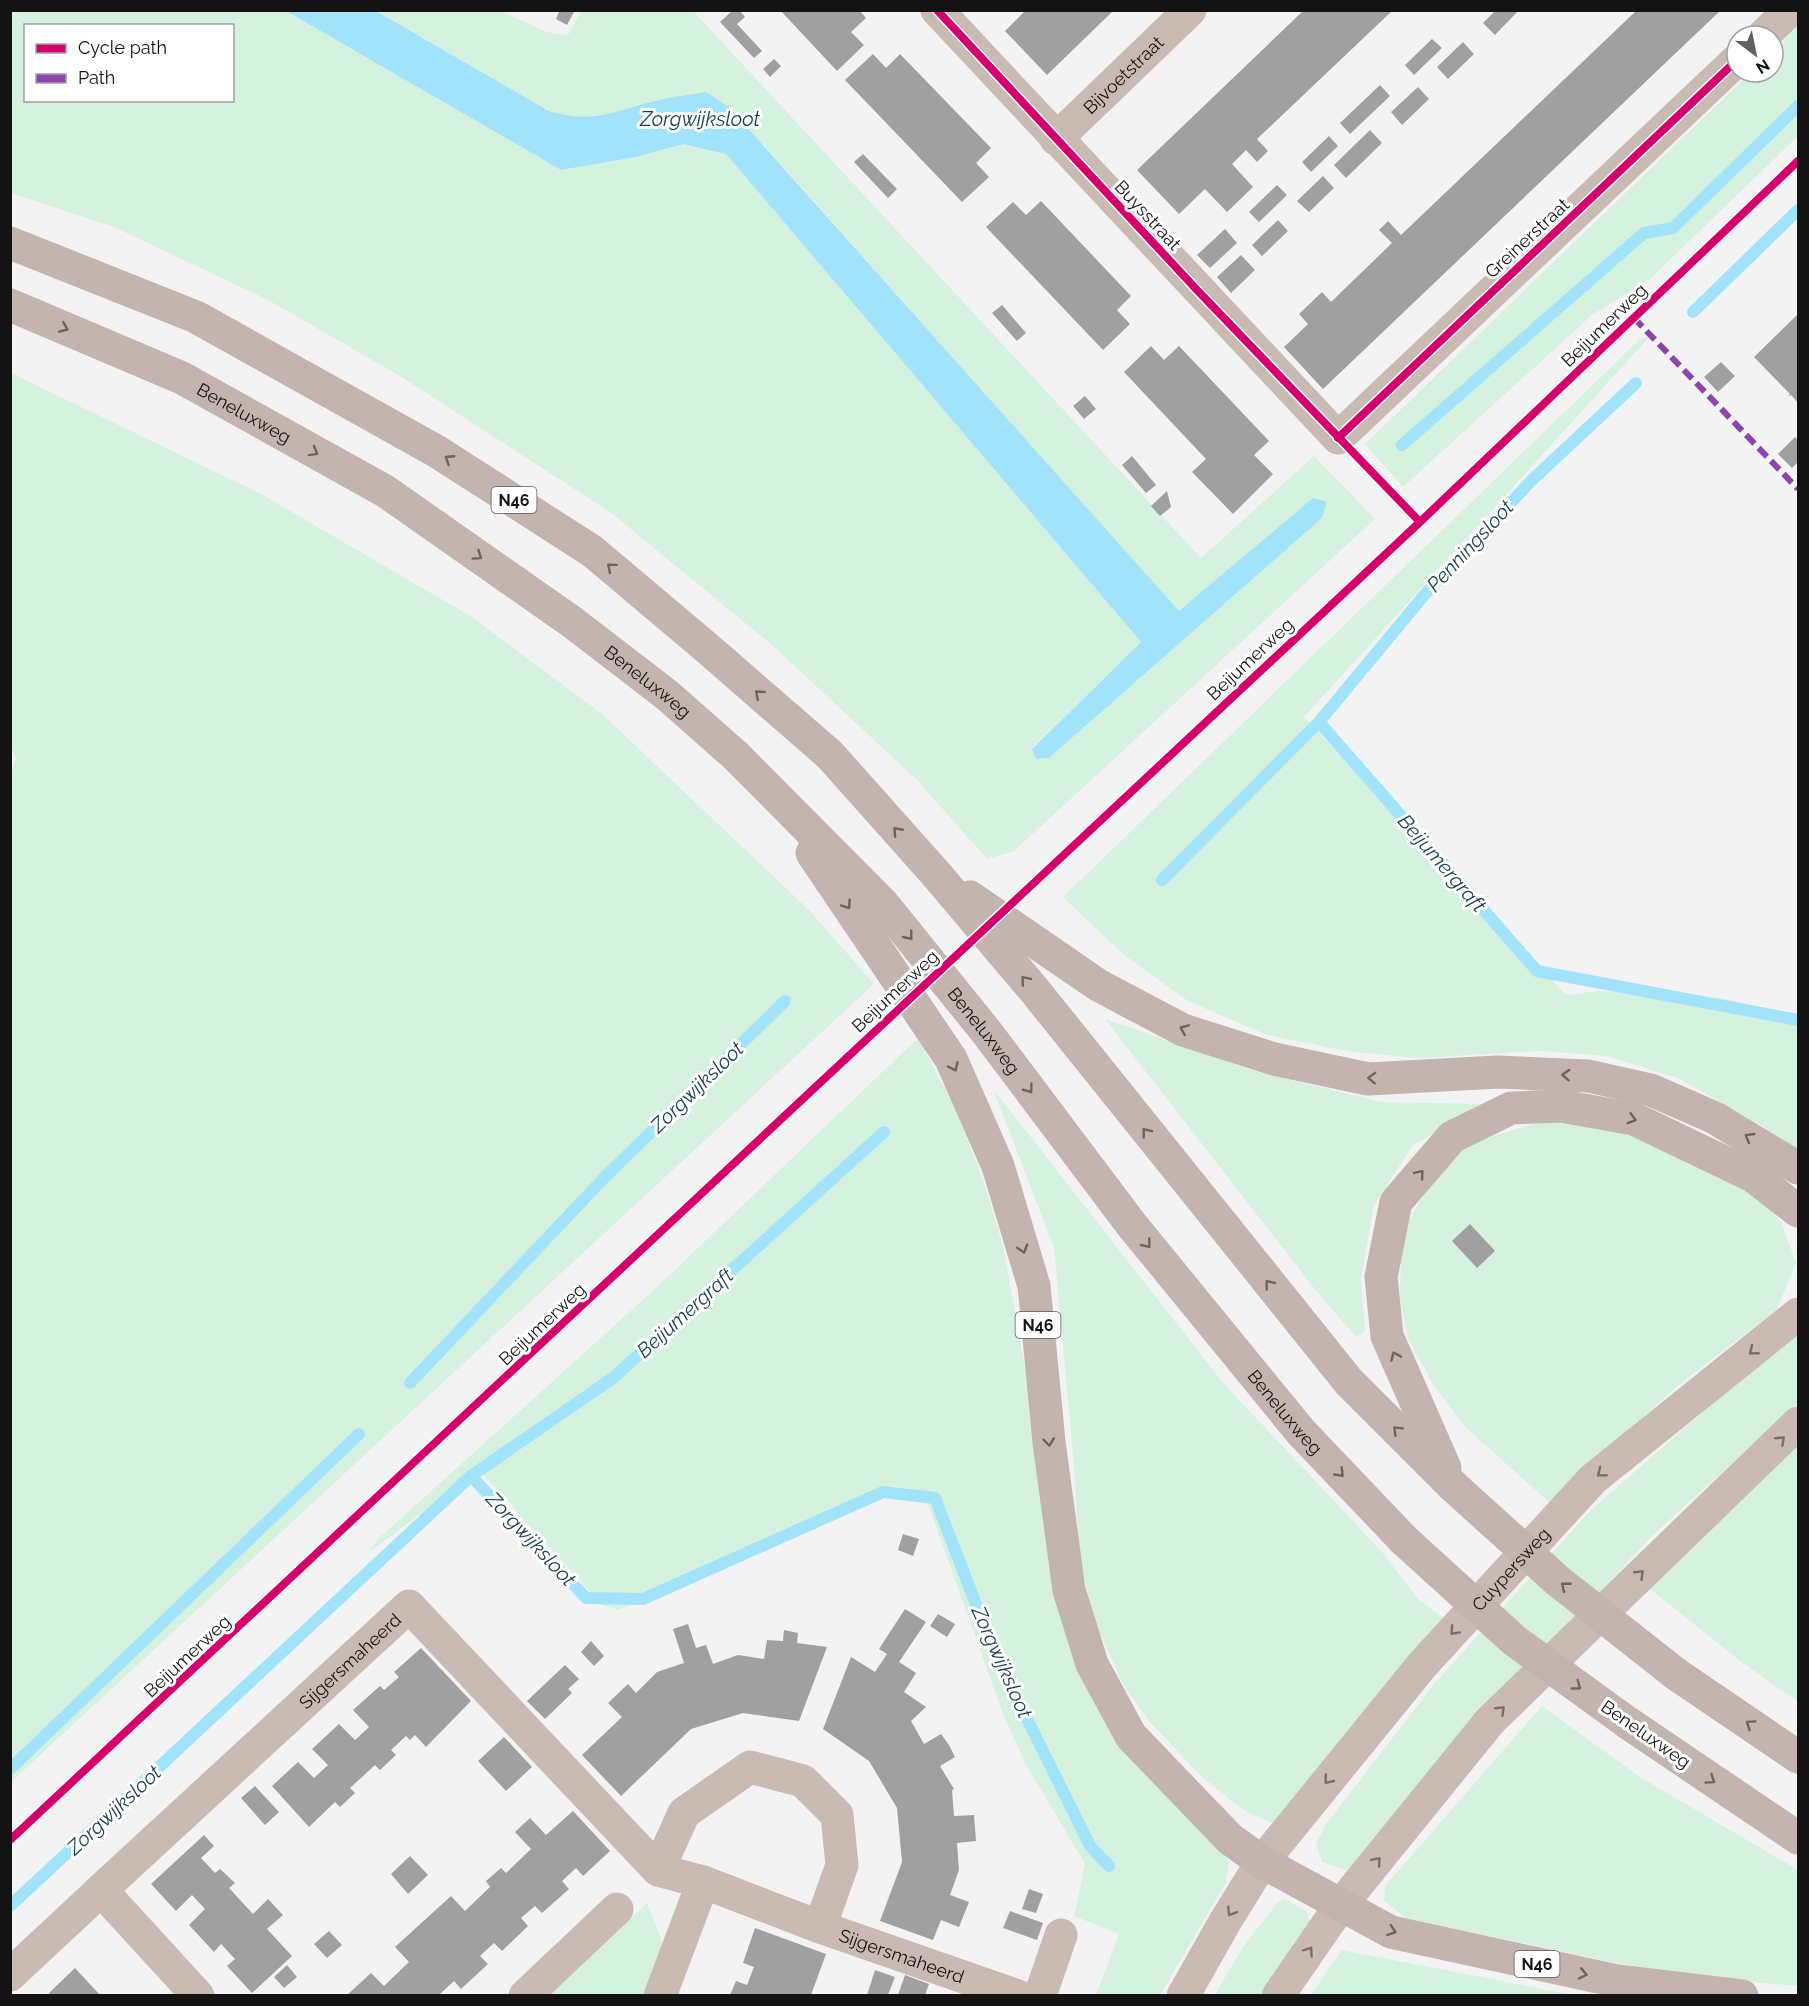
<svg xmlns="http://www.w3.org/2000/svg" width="1809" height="2006" viewBox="0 0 1809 2006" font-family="Raleway,sans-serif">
<rect width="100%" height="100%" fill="#f3f3f4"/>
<path fill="#d5f2df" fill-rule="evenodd" d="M10 11H286L561 170 636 157 683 144 726 154 1141 642 1032 748 1037 759 1049 758 1322 518 1327 502 1313 499 1179 612 764 145 660 100 607 115 572 118 549 111 376 11H500L547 32 568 35 581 11H693L1201 558 1314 456 1375 519 1014 851 987 859 917 780 772 645 610 512 400 376 268 300 114 227 11 193ZM26 26H232V100H26Z
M1798 26V136L1649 280 1592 315 1403 487 1365 444 1751 72H1773V51Z
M1651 335 1304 717 1566 995 1599 991 1721 998 1798 1016V1151L1761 1125 1678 1078 1606 1056 1541 1051 1419 1058 1353 1052 1267 1035 1188 1001 1124 955 1063 897 1640 339Z
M11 373 261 494 472 617 601 713 810 911 874 984 11 1782 10 779 16 758 10 744Z
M1105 1019 1254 1071 1381 1102 1485 1104 1413 1145 1374 1205 1361 1279 1365 1331 1356 1337 1314 1288Z
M918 1038 957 1112 986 1189 1004 1250 1028 1385 1117 1727 1229 1861 1226 1883 1160 1995H1096L1119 1934 1074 1916 1085 1864 1025 1763 1002 1711 929 1507 914 1490 891 1486 619 1610 602 1605 479 1470 368 1553 377 1540 657 1287Z
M993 1089 1224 1384 1382 1552 1418 1599 1443 1618 1275 1824 1246 1812 1202 1777 1150 1722 1125 1688 1095 1622 1079 1556 1074 1465 1054 1248Z
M1551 1119 1636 1131 1756 1193 1781 1222 1796 1263 1777 1309 1674 1389 1550 1503 1463 1425 1432 1382 1409 1340 1399 1298 1403 1233 1436 1170 1473 1142Z
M1798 1329V1403L1653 1535 1521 1676 1348 1871 1322 1862 1316 1844 1326 1824 1435 1683 1590 1511Z
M1798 1444V1702L1740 1661 1645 1585Z
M1542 1706 1640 1777 1798 1870V1986L1674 1975 1405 1918 1384 1900 1385 1886Z
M1285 1899 1307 1912 1311 1923 1260 1995 1214 1996 1243 1947 1278 1902Z
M647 1903 664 1946 644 1995 548 1996Z
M1342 1950 1573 1995H1311Z"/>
<path fill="#a2e3fc" d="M286 11H376L549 111C595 125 616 110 659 100 675 96 691 95 706 92L729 107 1179 611 1313 498 1327 502 1322 518 1049 758 1036 759 1032 749 1141 642 726 154 683 144 636 157 561 170Z"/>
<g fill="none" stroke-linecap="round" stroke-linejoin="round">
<path stroke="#a2e3fc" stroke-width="12" d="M1693 312 1798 210
M1402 445 1644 233 1673 228 1798 106
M1319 722 1537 971 1798 1020
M1162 880 1319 722 1426 593 1532 480 1636 383
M410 1383 604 1178 785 1001
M471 1476 586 1598 643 1599 883 1492 935 1498 996 1656 1090 1846 1109 1866
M10 1769 359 1434
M10 1906 471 1476 613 1378 884 1132"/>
</g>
<path fill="#a1a0a1" d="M560 10 574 12 567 25 556 19Z
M733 10H739L745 17 737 24 762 51 754 58 720 22Z
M780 10H859L866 18 851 32 864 45 837 71Z
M1026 10H1114L1047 75 1005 31Z
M1304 10H1393L1257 139 1268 151 1257 162 1246 150 1232 164 1253 187 1227 212 1205 189 1179 214 1137 170Z
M1496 10H1519L1495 35 1483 23Z
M1637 10H1721L1323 389 1284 347 1308 324 1299 314 1322 292 1331 302 1392 243 1379 230 1388 221 1401 235Z
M1432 39 1442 48 1414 75 1405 65Z
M1463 42 1474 54 1448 79 1437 67Z
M873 54 886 68 900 54 991 148 976 163 989 177 962 202 845 80Z
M774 59 781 66 770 77 763 69Z
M1380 85 1390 96 1350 134 1340 123Z
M1418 87 1429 99 1402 125 1391 112Z
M1370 130 1382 143 1346 178 1334 165Z
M1329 136 1338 146 1311 172 1302 162Z
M863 154 897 189 888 198 854 162Z
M1323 176 1334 188 1309 212 1297 201Z
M1277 185 1287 195 1259 222 1249 212Z
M1041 201 1131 296 1117 310 1130 324 1103 350 986 227 1013 202 1026 215Z
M1278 220 1288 231 1262 256 1252 245Z
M1225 229 1237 243 1210 268 1197 255Z
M1241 255 1255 270 1231 293 1217 277Z
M1002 305 1026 333 1017 341 992 313Z
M1798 314V403L1791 395 1788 396 1790 394 1754 357Z
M1151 346 1164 360 1179 346 1269 441 1254 455 1273 474 1233 514 1192 472 1206 459 1124 372Z
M1721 362 1735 376 1718 392 1704 377Z
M1085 396 1096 409 1084 419 1073 406Z
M1795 437 1798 440V462L1792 468 1778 454Z
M1132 456 1156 485 1146 493 1122 465Z
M1167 491 1171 507 1160 516 1151 506Z
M1470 1224 1495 1251 1477 1268 1452 1241Z
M903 1534 919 1539 913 1556 898 1550Z
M905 1609 926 1622 899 1662 916 1673 904 1692 926 1707 911 1721 924 1744 941 1734 949 1745 955 1757 940 1766 954 1789 952 1790 954 1816 974 1815 976 1841 957 1843 959 1870 950 1895 969 1902 959 1927 941 1920 933 1940 880 1921 902 1862 897 1808 869 1761 823 1729 851 1657 875 1672 887 1654 879 1649Z
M938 1614 955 1624 947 1637 930 1626Z
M688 1624 696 1648 706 1645 713 1664 738 1655 764 1659 767 1640 783 1641 784 1630 798 1633 797 1643 827 1647 799 1721 743 1713 691 1729 621 1796 582 1755 622 1717 608 1703 628 1684 636 1693 657 1672 684 1663 673 1629Z
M591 1641 604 1656 594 1666 581 1652Z
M421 1648 471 1701 426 1747 415 1735 410 1740 406 1736 391 1750 396 1755 380 1770 375 1765 350 1788 355 1793 340 1807 335 1802 309 1827 272 1786 298 1762 314 1778 328 1765 312 1749 339 1724 355 1740 369 1727 353 1710 380 1686 384 1690 399 1677 394 1672Z
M565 1665 579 1679 568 1689 572 1693 545 1719 527 1701Z
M504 1737 532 1767 506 1791 478 1761Z
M255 1786 279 1812 265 1825 241 1798Z
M573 1811 610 1851 583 1876 576 1868 562 1881 569 1889 542 1913 535 1906 521 1918 528 1926 502 1951 494 1943 480 1956 488 1964 461 1989 454 1981 440 1994 441 1995H347L371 1973 384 1986 409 1962 395 1947 451 1896 465 1911 490 1887 486 1881 501 1868 506 1873 531 1849 515 1832 530 1818 546 1835Z
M204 1835 214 1846 201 1858 215 1873 220 1869 235 1883 229 1888 253 1914 268 1899 283 1915 267 1929 292 1956 252 1993 227 1966 235 1959 221 1944 214 1952 189 1925 205 1909 192 1895 176 1911 151 1884Z
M410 1856 428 1875 408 1894 391 1874Z
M1029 1889 1043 1894 1036 1913 1022 1909Z
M1010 1911 1043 1923 1037 1940 1003 1928Z
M755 1928 826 1954 811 1995H730L736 1981 747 1985 754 1967 743 1963Z
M329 1931 342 1945 327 1958 314 1944Z
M287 1965 297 1977 284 1988 274 1977Z
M75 1968 100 1995H51L49 1993Z
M875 1970 895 1977 888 1995H867Z
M905 1975 929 1984 925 1995H898Z"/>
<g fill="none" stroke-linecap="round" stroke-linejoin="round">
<g stroke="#c9bab2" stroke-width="33">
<path d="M937 10 1338 438 1737 60"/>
<path d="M1763 36 1790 10"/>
<path id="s1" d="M1056 139 1190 10"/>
<path d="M658 1870 684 1813 750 1767 803 1781 837 1815 842 1865 820 1927"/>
<path id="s2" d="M703 1882 820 1927 1018 1996"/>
<path d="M10 1975 101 1890"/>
<path id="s3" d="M198 1996 101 1890 409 1606 658 1870 703 1882 660 1996"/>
<path d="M525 1996 617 1909"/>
<path d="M1040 1996 1061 1935"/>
<path id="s4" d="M1183 1996 1226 1920 1262 1862 1423 1664 1593 1479 1798 1314"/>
<path d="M1278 1996 1340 1906 1490 1721 1798 1423"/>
</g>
<g stroke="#c3b5ad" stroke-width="33">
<path d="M10 243 196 317 436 451 592 551 707 648 830 755 936 874 1035 991 1349 1382 1453 1486"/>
<path id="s5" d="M10 305 182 378 385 491 572 622 667 695 735 755 884 905 988 1034 1131 1224 1301 1432 1404 1540"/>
<path d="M812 853 951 1059 998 1166 1034 1286 1049 1442 1069 1590 1092 1664 1131 1736 1230 1839 1262 1862 1391 1932 1617 1981 1742 1996"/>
<path d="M970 897 1098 985 1183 1030 1274 1059 1368 1079 1498 1072 1588 1076 1651 1090 1715 1118 1798 1168"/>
<path d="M1445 1468 1387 1336 1381 1277 1396 1202 1452 1137 1511 1108 1561 1106 1634 1119 1753 1176 1798 1211"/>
<path d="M1676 1674 1798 1757"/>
<path d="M1628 1723 1798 1838"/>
</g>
<path stroke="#c3b5ad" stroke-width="33" d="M1453 1486 1558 1581 1676 1674
M1404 1540 1515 1641 1628 1723"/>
<path stroke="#8e44ad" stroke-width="6" stroke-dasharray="12 6" stroke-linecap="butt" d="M1634 318 1798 489"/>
<g stroke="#fff" stroke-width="11">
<path id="cycleway" d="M937 10 1197 290 1420 522
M1338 438 1737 60
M10 1840 1420 522 1798 161"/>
</g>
<use href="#cycleway" stroke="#d6006c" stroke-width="8"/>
</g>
<defs><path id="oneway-chevron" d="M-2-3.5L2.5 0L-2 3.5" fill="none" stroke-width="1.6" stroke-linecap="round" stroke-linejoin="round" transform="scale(1.5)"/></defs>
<g stroke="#6b6460">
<use href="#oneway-chevron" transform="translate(64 328) rotate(23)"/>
<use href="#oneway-chevron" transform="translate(314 452) rotate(29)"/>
<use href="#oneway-chevron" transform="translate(449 459) rotate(-147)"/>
<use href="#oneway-chevron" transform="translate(478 556) rotate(35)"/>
<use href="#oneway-chevron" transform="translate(611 567) rotate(-140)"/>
<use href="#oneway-chevron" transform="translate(759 694) rotate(-139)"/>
<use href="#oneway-chevron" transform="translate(897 831) rotate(-132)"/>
<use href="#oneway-chevron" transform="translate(847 905) rotate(56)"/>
<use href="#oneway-chevron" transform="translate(909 936) rotate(51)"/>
<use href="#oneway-chevron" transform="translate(1025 980) rotate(-130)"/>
<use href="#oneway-chevron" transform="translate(1184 1029) rotate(-157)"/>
<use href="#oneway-chevron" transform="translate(954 1067) rotate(65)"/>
<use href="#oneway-chevron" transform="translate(1566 1075) rotate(-177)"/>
<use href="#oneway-chevron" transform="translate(1372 1078) rotate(-178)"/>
<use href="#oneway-chevron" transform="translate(1029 1089) rotate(53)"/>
<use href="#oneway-chevron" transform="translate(1632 1119) rotate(16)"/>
<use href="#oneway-chevron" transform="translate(1146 1132) rotate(-128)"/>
<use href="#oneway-chevron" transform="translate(1749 1137) rotate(-150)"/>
<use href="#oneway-chevron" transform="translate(1420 1174) rotate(-50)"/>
<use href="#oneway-chevron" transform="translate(1147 1244) rotate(51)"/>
<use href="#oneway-chevron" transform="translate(1023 1249) rotate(73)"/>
<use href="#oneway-chevron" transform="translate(1269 1284) rotate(-129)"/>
<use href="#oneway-chevron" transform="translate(1395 1356) rotate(-113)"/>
<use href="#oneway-chevron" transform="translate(1397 1430) rotate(-135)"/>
<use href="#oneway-chevron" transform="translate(1049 1442) rotate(84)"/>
<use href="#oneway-chevron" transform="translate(1340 1473) rotate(46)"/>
<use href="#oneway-chevron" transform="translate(1565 1586) rotate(-141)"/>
<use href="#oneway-chevron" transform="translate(1577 1686) rotate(36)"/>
<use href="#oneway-chevron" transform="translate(1750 1724) rotate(-146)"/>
<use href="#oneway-chevron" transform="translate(1711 1780) rotate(34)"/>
<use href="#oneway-chevron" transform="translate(1392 1931) rotate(19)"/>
<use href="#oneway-chevron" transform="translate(1583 1974) rotate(12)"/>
</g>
<g stroke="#776f6b">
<use href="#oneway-chevron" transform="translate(1753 1351) rotate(141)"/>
<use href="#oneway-chevron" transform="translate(1781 1440) rotate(-43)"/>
<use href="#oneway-chevron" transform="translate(1601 1473) rotate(141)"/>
<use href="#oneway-chevron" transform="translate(1640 1574) rotate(-44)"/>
<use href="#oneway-chevron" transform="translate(1454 1631) rotate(133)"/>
<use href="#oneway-chevron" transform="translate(1501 1710) rotate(-44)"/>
<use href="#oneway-chevron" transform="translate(1328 1780) rotate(129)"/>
<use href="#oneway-chevron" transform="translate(1377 1861) rotate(-50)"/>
<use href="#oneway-chevron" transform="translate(1231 1912) rotate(122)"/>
<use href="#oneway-chevron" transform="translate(1309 1951) rotate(-55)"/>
</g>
<g text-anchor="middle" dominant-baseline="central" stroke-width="6" stroke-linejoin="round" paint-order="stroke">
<g fill="#fff" stroke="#5a5a5a" stroke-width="1.5">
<rect x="491.5" y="487" width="45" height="26" rx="4.5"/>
<rect x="1015.5" y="1312" width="45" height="26" rx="4.5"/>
<rect x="1514.5" y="1951" width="45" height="26" rx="4.5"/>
</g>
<g font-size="16" font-weight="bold" fill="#131314">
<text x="514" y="500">N46</text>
<text x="1038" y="1325">N46</text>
<text x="1537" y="1964">N46</text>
</g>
<g font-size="18" fill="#131314" stroke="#fff">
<text stroke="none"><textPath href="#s1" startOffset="93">Bijvoetstraat</textPath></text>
<text transform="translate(1148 215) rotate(47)">Buysstraat</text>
<text transform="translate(1527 238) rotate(-43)">Greinerstraat</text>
<text transform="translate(1604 325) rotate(-44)">Beijumerweg</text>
<text stroke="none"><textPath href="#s5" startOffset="258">Beneluxweg</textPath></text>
<text transform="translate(1250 659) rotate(-43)">Beijumerweg</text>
<text stroke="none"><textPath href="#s5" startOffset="744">Beneluxweg</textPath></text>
<text transform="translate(895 991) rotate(-43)">Beijumerweg</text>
<text stroke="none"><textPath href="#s5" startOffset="1230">Beneluxweg</textPath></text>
<text transform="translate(542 1324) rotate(-43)">Beijumerweg</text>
<text stroke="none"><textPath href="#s5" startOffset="1716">Beneluxweg</textPath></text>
<text stroke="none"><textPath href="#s4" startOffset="540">Cuypersweg</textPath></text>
<text transform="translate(187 1656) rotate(-43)">Beijumerweg</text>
<text stroke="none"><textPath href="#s3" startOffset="482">Sijgersmaheerd</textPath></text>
<text transform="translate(1646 1734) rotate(35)">Beneluxweg</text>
<text stroke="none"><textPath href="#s2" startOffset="212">Sijgersmaheerd</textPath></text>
</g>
<g font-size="20" font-style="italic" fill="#153e4d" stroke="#fff">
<text x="700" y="119">Zorgwijksloot</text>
<text transform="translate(1470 546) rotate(-47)">Penningsloot</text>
<text transform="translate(1442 863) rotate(49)">Beijumergraft</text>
<text transform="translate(697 1087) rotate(-44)">Zorgwijksloot</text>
<text transform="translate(685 1313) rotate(-42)">Beijumergraft</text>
<text transform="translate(531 1539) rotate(47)">Zorgwijksloot</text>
<text transform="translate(1002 1662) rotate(66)">Zorgwijksloot</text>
<text transform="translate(114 1810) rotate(-43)">Zorgwijksloot</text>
</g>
</g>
<rect width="1809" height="2006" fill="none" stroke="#131314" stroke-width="24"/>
<rect x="24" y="24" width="210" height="78" fill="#ffffff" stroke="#a1a1a1" stroke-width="1.5"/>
<rect x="36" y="44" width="30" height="9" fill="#d6006c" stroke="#a1a1a1" stroke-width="1.5"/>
<text x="78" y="54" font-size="18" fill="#131314">Cycle path</text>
<rect x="36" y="74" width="30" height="9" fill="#8e44ad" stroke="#a1a1a1" stroke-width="1.5"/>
<text x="78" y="84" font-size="18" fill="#131314">Path</text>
<g transform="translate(1755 54) rotate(148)"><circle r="28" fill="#ffffff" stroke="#a1a1a1" stroke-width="1.5"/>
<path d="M0-4.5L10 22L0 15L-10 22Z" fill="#616162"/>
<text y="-9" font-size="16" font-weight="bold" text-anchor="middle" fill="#131314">N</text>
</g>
</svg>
